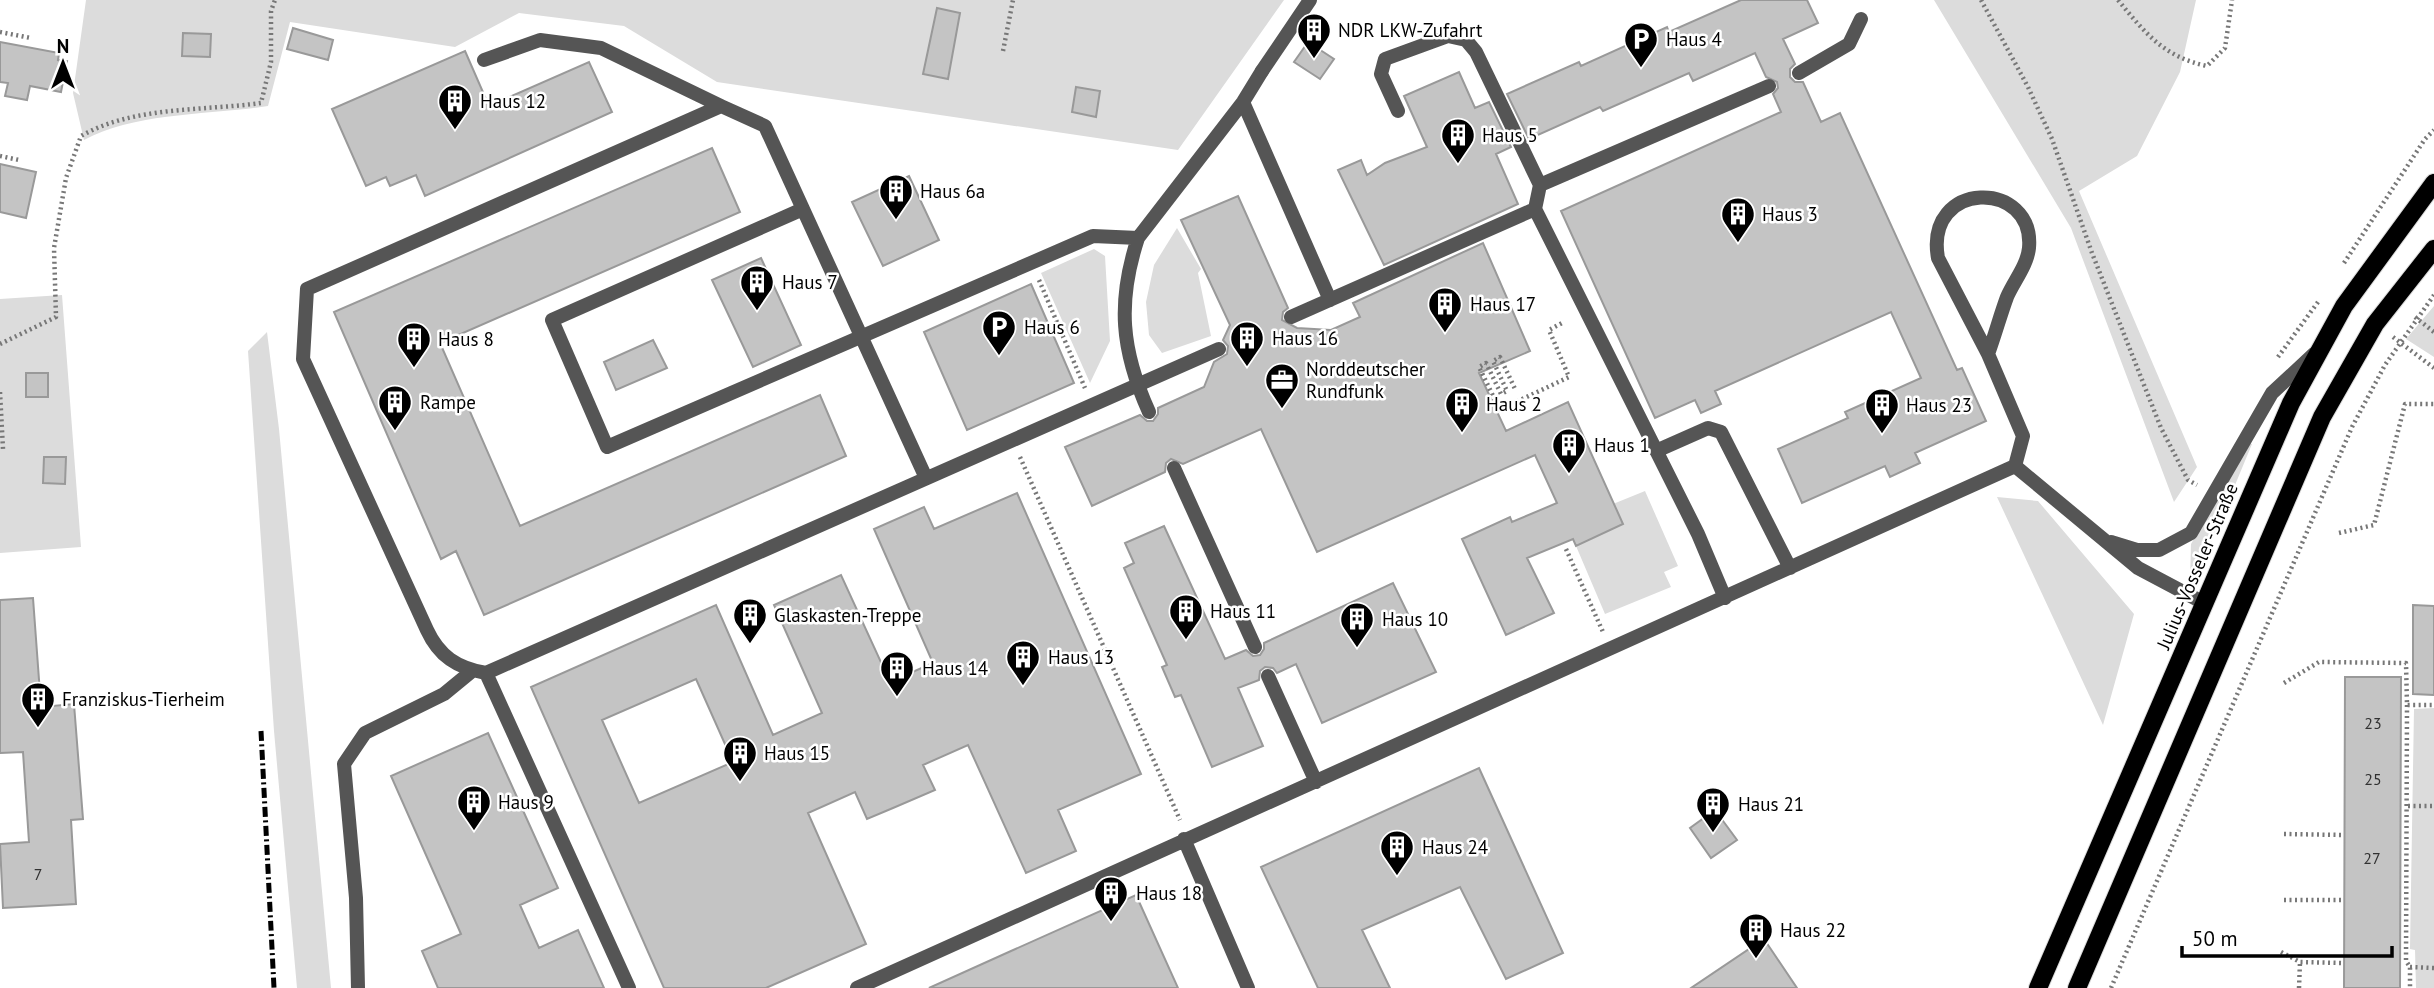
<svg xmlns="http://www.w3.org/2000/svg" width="2434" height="988" viewBox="0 0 2434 988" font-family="'PT Sans',sans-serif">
<rect width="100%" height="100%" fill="#fff"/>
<path fill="#dcdcdc" d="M86 0H1284L1178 150 717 82 624 26 519 13 455 47 290 22 268 106C210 115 135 112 84 140L73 93Z
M1934 0H2196L2180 72 2137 156 2079 191 2197 467 2174 502 2071 228Z
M1177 228 1201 269 1198 273 1211 336 1162 353 1149 335 1146 302 1154 265Z
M1094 249 1105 256 1110 341 1090 383 1041 273Z
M62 295 81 547 0 553V299Z
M2434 306V357L2406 339Z
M267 332 279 429 331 988H297L274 731 248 351Z
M2249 443 2252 444 2194 584 2190 583 2191 544Z
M1645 491 1678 566 1664 572 1671 587 1605 614 1576 546 1613 504Z
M1997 497 2038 501 2134 614 2103 725Z
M2434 708V988H2416L2415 950 2410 949 2414 709Z"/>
<path fill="#c4c4c4" stroke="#999" stroke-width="2" fill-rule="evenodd" d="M1741 0H1807L1818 23 1783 39 1795 64 1790 69V77L1795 82H1803L1821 122 1840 113 1957 370 1962 368 1986 421 1915 453 1920 463 1890 477 1885 466 1802 503 1778 449 1848 418 1845 412 1921 378 1891 312 1715 391 1721 404 1701 413 1695 400 1655 418 1561 211 1781 112 1773 94 1778 88 1777 82 1766 77 1755 53 1693 81 1689 73 1603 111 1600 107 1529 139 1507 94 1579 62 1581 66 1667 27 1669 32Z
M937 8 960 13 948 79 923 74Z
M293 28 333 40 328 60 287 49Z
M183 33 211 34 210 57 182 56Z
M0 42 59 53 58 60 67 61 61 92 30 86 27 100 5 96 8 83 0 82Z
M1308 42 1334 59 1320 79 1294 62Z
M465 51 489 106 589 62 612 112 425 196 416 175 390 186 386 177 366 186 332 109Z
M1459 72 1475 108 1489 102 1511 147 1496 154 1518 204 1384 265 1338 170 1361 160 1367 175 1385 163 1427 147 1404 96Z
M1076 87 1100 91 1096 117 1072 112Z
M712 148 740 212 440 343 520 526 820 395 846 456 484 615 456 551 441 559 334 312Z
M0 164 36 172 26 218 0 212Z
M909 176 939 240 883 266 852 202Z
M1238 196 1288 308 1283 312 1282 320 1297 328 1331 330 1360 317 1353 303 1483 243 1530 351 1479 373 1506 431 1568 402 1623 524 1576 546 1573 539 1527 558 1554 613 1506 635 1462 539 1510 517 1512 522 1557 503 1535 455 1317 552 1261 429 1183 464 1171 459 1166 463 1165 472 1092 506 1065 447 1140 415 1147 421H1153L1158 414V408L1204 387 1214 362 1227 354 1228 346 1223 340 1230 325 1181 220Z
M761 258 801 345 753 367 712 280Z
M1031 284 1074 383 967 430 924 332Z
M653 340 667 368 616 390 604 362Z
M26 373H48V397H26Z
M44 457H66L65 484 43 483Z
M1017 493 1141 774 1058 810 1076 851 1026 873 968 745 923 765 935 790 893 808 867 819 855 792 808 813 866 944 766 988H664L531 687 716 605 773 735 822 713 774 605 841 575 890 682 933 663 874 529 924 507 934 529ZM696 679 733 762 639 803 602 720Z
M1164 526 1225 659 1246 650 1253 656 1260 655 1264 649V643L1393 583 1436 672 1322 723 1296 664 1277 673 1273 668 1265 667 1260 671 1259 680 1238 688 1263 746 1212 767 1181 695 1175 697 1162 667 1167 665 1124 568 1134 563 1125 543Z
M33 598 41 707 74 704 83 819 71 820 76 904 3 908 0 844 29 842 23 752 0 753V600Z
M2413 605 2434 606V695L2413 694Z
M2345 677H2401L2400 988H2344Z
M488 733 558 888 520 905 539 948 578 930 604 988H438L422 951 461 934 391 776Z
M1479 768 1563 953 1506 979 1460 887 1362 930 1390 988H1318L1261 867Z
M1715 810 1737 840 1711 858 1690 828Z
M1136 895 1178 988H929L1011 951Z
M1764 939 1797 988H1691Z"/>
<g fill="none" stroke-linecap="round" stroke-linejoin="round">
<g stroke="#dbdbdb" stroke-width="20">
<path id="primary" d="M2038 988 2291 403 2344 306 2434 183
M2077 988 2322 417 2375 324 2434 249"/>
</g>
<path stroke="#777" stroke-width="4.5" stroke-dasharray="2 3.5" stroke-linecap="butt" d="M1981 0 2028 87 2052 139 2092 253 2161 428 2188 480 2197 485
M2118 0C2145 33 2164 57 2207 66L2225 48 2232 0
M0 32 31 38
M1003 51 1013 0
M0 156 19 160
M2344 263 2425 139 2434 130
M1039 280 1085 388
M2415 317 2434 332
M2393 337 2434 368
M0 344 56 317 54 248 66 178 81 136C133 106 203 111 261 103L271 62V11L275 0
M2278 357 2318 302
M0 392 3 449
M1500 410 1479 367 1486 363 1501 394 1507 391 1493 361 1500 357 1516 391
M1497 411 1569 377 1549 330 1562 323
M1020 457 1180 820
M2339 533 2374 525 2405 404H2434
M1566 549 1603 632
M2284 683 2319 662 2406 663 2407 705H2434
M2407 705 2406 961 2410 967V988
M2408 806H2434
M2284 834 2344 835
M2284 900H2344
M2281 952 2300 962 2344 963
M2410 967 2434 968
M2111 988 2352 427 2385 365 2434 295
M2299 988 2300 962"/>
<path stroke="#555" stroke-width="14" d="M484 60 540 40 601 48 721 106
M1799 73 1849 44 1861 19
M1243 102 1330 300
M1398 111 1381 74 1385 59 1448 36 1466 40 1476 52 1540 185
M803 209 552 320 607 447 1093 236 1138 238 1243 102 1262 71
M1138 238C1117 302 1121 350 1149 412
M1291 317 1535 209
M1988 354C1995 335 2000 316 2007 297 2014 281 2027 266 2029 248 2035 179 1924 179 1938 258L1988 354 2023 436 2015 466
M1656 451 1708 428 1721 432 1790 568
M1174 468 1255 647
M926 478 765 126 721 106 307 289 303 359 427 630C439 656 457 668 486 673L1219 349
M2111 542 2137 550H2159L2191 533 2272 393 2314 354
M1725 598 1698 534 1535 209 1540 185 1769 86
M486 673 629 988
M1268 676 1316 782
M1184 839 1248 988
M358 988 356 898 344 764 365 733 444 694 472 671
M857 988 2015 466 2138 568 2204 603"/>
<path stroke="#555" stroke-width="14" d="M1262 71 1310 0"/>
<use href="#primary" stroke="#000" stroke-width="18"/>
<path stroke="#000" stroke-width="5" stroke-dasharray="10 3.5 2 3.5" stroke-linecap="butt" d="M261 731 274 988"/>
</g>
<defs>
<g id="building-pin" transform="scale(1.75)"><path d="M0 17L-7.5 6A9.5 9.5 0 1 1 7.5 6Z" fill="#000" stroke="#fff"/><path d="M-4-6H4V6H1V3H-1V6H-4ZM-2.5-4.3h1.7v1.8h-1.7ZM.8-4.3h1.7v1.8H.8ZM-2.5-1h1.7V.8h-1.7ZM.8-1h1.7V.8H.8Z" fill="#fff"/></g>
<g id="parking-pin" transform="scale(1.75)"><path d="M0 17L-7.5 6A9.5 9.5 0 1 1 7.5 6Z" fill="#000" stroke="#fff"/><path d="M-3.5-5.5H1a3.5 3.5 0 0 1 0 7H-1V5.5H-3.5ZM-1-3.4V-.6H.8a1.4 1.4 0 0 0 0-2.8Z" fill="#fff"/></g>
<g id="office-pin" transform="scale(1.75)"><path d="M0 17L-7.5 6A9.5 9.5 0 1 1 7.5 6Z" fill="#000" stroke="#fff"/><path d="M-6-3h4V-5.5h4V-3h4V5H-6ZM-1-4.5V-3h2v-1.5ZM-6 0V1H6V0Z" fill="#fff"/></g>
</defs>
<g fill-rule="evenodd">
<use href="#building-pin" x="1314" y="30"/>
<use href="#parking-pin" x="1641" y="39"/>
<use href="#building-pin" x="455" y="101"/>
<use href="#building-pin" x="1458" y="135"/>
<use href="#building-pin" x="896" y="191"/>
<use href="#building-pin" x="1738" y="214"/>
<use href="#building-pin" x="757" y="282"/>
<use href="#building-pin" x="1445" y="304"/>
<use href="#parking-pin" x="999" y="327"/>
<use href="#building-pin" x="1247" y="338"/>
<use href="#building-pin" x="414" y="339"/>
<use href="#office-pin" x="1282" y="380"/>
<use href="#building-pin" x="395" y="402"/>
<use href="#building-pin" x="1462" y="404"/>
<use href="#building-pin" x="1882" y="405"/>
<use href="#building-pin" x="1569" y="445"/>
<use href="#building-pin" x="1186" y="611"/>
<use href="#building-pin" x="750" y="615"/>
<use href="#building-pin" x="1357" y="619"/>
<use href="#building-pin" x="1023" y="657"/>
<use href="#building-pin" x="897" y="668"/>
<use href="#building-pin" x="38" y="699"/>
<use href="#building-pin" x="740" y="753"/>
<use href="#building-pin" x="474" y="802"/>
<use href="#building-pin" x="1713" y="804"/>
<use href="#building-pin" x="1397" y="847"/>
<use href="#building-pin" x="1111" y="893"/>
<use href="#building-pin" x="1756" y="930"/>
</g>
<g text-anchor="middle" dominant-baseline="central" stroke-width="5" stroke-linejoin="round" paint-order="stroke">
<g font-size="16" fill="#313131">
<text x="2373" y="723">23</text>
<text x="2373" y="779">25</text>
<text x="2372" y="858">27</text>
<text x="38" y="874">7</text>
</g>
<g font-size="19" fill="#000" stroke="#fff" text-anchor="start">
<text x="1338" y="30">NDR LKW-Zufahrt</text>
<text x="1666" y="39">Haus 4</text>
<text x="480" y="101">Haus 12</text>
<text x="1482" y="135">Haus 5</text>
<text x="920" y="191">Haus 6a</text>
<text x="1762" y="214">Haus 3</text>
<text x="782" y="282">Haus 7</text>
<text x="1470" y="304">Haus 17</text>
<text x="1024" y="327">Haus 6</text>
<text x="1272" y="338">Haus 16</text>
<text x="438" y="339">Haus 8</text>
<text x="1306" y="369">Norddeutscher<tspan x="1306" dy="22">Rundfunk</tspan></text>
<text x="420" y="402">Rampe</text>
<text x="1486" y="404">Haus 2</text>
<text x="1906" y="405">Haus 23</text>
<text x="1594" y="445">Haus 1</text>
<text x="1210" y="611">Haus 11</text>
<text x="774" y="615">Glaskasten-Treppe</text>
<text x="1382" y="619">Haus 10</text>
<text x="1048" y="657">Haus 13</text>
<text x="922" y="668">Haus 14</text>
<text x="62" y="699">Franziskus-Tierheim</text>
<text x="764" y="753">Haus 15</text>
<text x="498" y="802">Haus 9</text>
<text x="1738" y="804">Haus 21</text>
<text x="1422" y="847">Haus 24</text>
<text x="1136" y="893">Haus 18</text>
<text x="1780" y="930">Haus 22</text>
</g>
<g font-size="19" fill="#000" stroke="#fff">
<text transform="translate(2197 566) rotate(-67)">Julius-Vosseler-Straße</text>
</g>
</g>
<g transform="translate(63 63)" stroke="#ffffff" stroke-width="5" paint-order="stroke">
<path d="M0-5L12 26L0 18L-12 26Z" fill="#000000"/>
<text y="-10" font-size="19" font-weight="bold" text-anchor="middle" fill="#000000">N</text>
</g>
<path d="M2182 946v10h210v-10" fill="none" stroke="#000000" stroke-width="3.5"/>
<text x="2192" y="946" font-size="21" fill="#000000" stroke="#ffffff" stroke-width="5" paint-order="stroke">50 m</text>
</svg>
